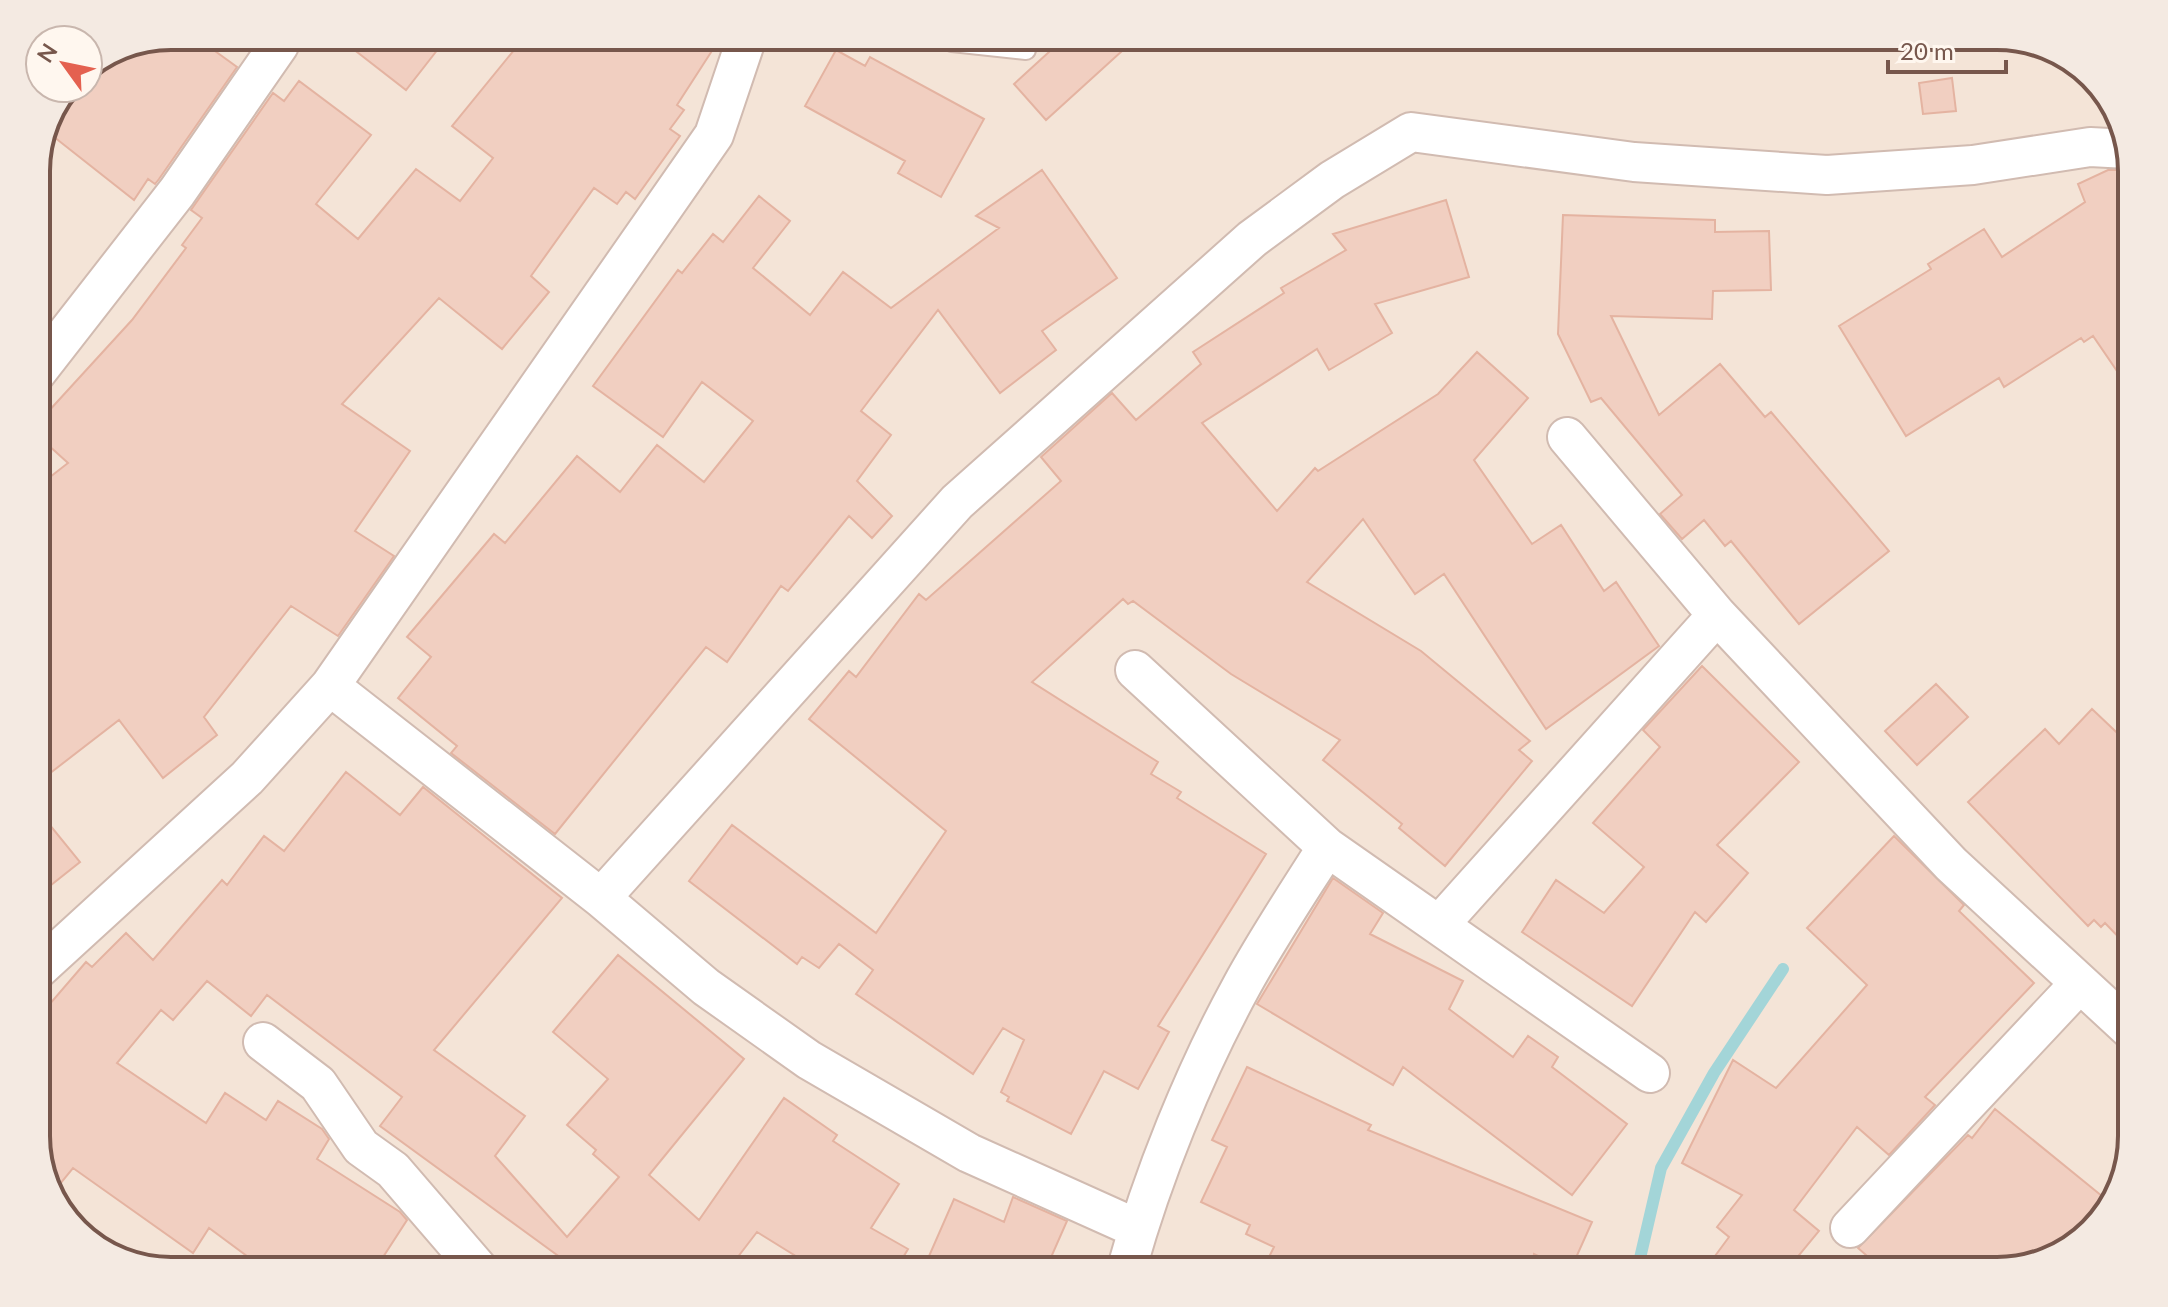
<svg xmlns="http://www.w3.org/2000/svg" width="2168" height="1307" viewBox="0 0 2168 1307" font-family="Lato,sans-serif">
<rect width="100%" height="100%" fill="#fcf3e9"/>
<path fill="#f4e4d7" d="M1997 36 2065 54 2114 103 2132 162V1137L2114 1204 2065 1253 1998 1271H171L103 1253 54 1204 36 1145V162L70 88H88V67L120 46Z"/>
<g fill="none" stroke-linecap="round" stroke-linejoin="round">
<path stroke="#a3d5d8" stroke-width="12" d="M1637 1271 1661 1168 1714 1073 1783 969"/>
</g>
<path fill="#f1cfc1" stroke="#e4b3a1" stroke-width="2" d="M1061 41H1133L1046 120 1014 84Z
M717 43 677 105 684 110 670 129 680 136 635 199 626 192 617 204 594 188 531 276 549 292 502 349 439 298 342 404 410 451 355 531 394 556 338 636 291 606 204 717 217 735 163 778 119 720 36 784V488L68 463 36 434V425L132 320 186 248 182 245 202 218 191 210 273 93 284 101 299 81 371 135 316 204 358 239 416 169 460 201 493 158 452 126 519 44Z
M442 44 406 90 348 45H377Z
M120 46H208L237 67 159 179 155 184 148 179 134 200 49 133 70 88H88V67Z
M836 50 865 66 870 57 984 119 941 197 898 173 905 161 805 106Z
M1952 78 1956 111 1923 114 1919 83Z
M1042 170 1117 278 1042 331 1056 350 1000 393 938 310 861 411 891 435 857 481 892 516 872 538 849 516 788 591 781 586 727 662 706 647 555 834 451 753 457 746 398 698 431 657 407 637 494 534 505 543 577 456 620 492 657 445 704 482 753 421 702 382 663 437 593 386 678 270 682 273 713 234 723 242 759 196 790 221 753 268 810 315 843 272 891 308 999 228 976 216Z
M2108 170H2132V393L2093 336 2084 342 2081 338 2004 387 1999 378 1906 436 1839 326 1931 269 1928 264 1984 229 2002 257 2085 202 2078 184Z
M1446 200 1469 277 1375 304 1392 333 1329 370 1317 349 1202 423 1277 511 1315 468 1318 471 1438 394 1477 352 1528 398 1474 460 1532 544 1561 525 1604 591 1616 582 1659 646 1546 729 1444 574 1415 594 1363 519 1307 582 1421 651 1530 741 1519 750 1532 761 1445 866 1399 828 1402 824 1323 760 1340 740 1231 674 1133 601 1128 604 1123 599 1032 682 1158 762 1151 774 1181 792 1177 798 1266 854 1158 1026 1169 1032 1138 1089 1104 1071 1071 1134 1007 1101 1009 1097 1001 1092 1024 1040 1003 1028 973 1074 856 994 873 970 839 944 819 968 802 957 797 964 689 881 732 825 876 933 946 831 809 719 849 671 856 677 919 594 926 600 1061 481 1041 457 1112 393 1136 420 1201 364 1193 352 1284 293 1281 288 1346 250 1333 234Z
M1563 215 1715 220V232L1769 231 1771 290 1713 291 1712 319 1611 316 1659 415 1720 364 1765 417 1771 412 1889 551 1799 624 1731 541 1725 546 1704 520 1682 539 1660 514 1682 495 1601 398 1591 402 1558 334Z
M1702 666 1799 762 1717 845 1748 873 1706 922 1695 912 1632 1006 1522 932 1556 880 1604 913 1644 867 1593 823 1660 747 1643 730Z
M1936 684 1968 717 1917 765 1885 731Z
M2092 709 2132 747V951L2105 923 2101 927 2094 920 2088 926 1968 802 2045 729 2059 744Z
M346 772 400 815 423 787 562 898 434 1050 525 1116 495 1156 567 1237 619 1177 593 1154 596 1150 567 1125 608 1079 553 1032 618 955 744 1059 649 1175 699 1220 784 1098 837 1135 833 1141 899 1184 871 1228 908 1249 895 1271H820L757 1232 727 1271H579L380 1126 402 1097 267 995 251 1016 207 981 173 1020 161 1010 117 1063 206 1123 225 1093 266 1120 278 1101 322 1129 329 1139 317 1159 400 1212 407 1220 374 1271H267L209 1228 193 1253 73 1168 51 1195 36 1145V1020L86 962 92 967 126 933 153 960 222 880 227 885 264 836 284 851Z
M36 808 80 862 36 897Z
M1894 836 1964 905 1959 911 2034 983 1925 1097 1935 1105 1889 1155 1857 1127 1794 1210 1819 1231 1786 1271H1704L1729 1237 1717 1227 1742 1195 1682 1163 1733 1060 1776 1088 1867 985 1807 928Z
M1333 878 1383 913 1370 934 1463 981 1449 1009 1513 1057 1528 1036 1558 1057 1552 1067 1627 1124 1572 1195 1403 1067 1393 1085 1257 1004Z
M1247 1067 1371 1125 1368 1130 1592 1222 1570 1271 1534 1254 1532 1271H1262L1274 1247 1246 1234 1250 1225 1201 1202 1227 1147 1212 1140Z
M1995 1109 2113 1205 2065 1253 1998 1271H1884L1858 1248 1968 1135 1972 1138Z
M1013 1197 1067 1221 1045 1271H944L926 1263 954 1199 1004 1222Z"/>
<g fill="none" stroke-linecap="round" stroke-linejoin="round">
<g stroke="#d1bbb1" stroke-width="22">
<path id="lane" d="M952 42 1026 50"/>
</g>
<g stroke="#d1bbb1" stroke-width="42">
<path id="street" d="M36 373 177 192 279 45
M1567 437 1717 615 1951 864 2132 1031
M1135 670 1327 847 1650 1073
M330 686 601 898 706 987 809 1060 969 1153 1138 1229
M601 898 957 502 1252 239 1332 180 1411 132 1634 162 1827 175 1973 165 2090 147 2128 149
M1439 925 1717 615
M36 971 247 778 330 686 714 135 745 43
M263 1042 318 1084 361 1147 393 1170 480 1271
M1850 1228 2080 983
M1126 1271C1152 1177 1194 1073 1241 987 1267 939 1298 893 1327 847"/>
</g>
<use href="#lane" stroke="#fff" stroke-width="18"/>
<use href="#street" stroke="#fff" stroke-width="38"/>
</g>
<path d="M0 0H2168V1307H0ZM171 50H1997A121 121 0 0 1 2118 171V1136A121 121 0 0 1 1997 1257H171A121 121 0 0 1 50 1136V171A121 121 0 0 1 171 50Z" fill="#f4eae2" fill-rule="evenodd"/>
<path fill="none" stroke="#77574c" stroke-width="4" d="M171 50H1997A121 121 0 0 1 2118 171V1136A121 121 0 0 1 1997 1257H171A121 121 0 0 1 50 1136V171A121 121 0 0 1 171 50Z"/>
<g transform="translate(64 64) rotate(303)"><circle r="38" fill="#fff7ef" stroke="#c9b7ae" stroke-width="2"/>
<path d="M0-6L14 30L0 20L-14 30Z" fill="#e46150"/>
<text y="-12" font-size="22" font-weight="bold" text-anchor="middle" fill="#77574c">N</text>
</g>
<path d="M1888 60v12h118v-12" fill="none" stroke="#77574c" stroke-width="4"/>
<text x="1900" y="60" font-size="24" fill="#77574c" stroke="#fff7ef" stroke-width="6" paint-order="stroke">20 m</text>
</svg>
